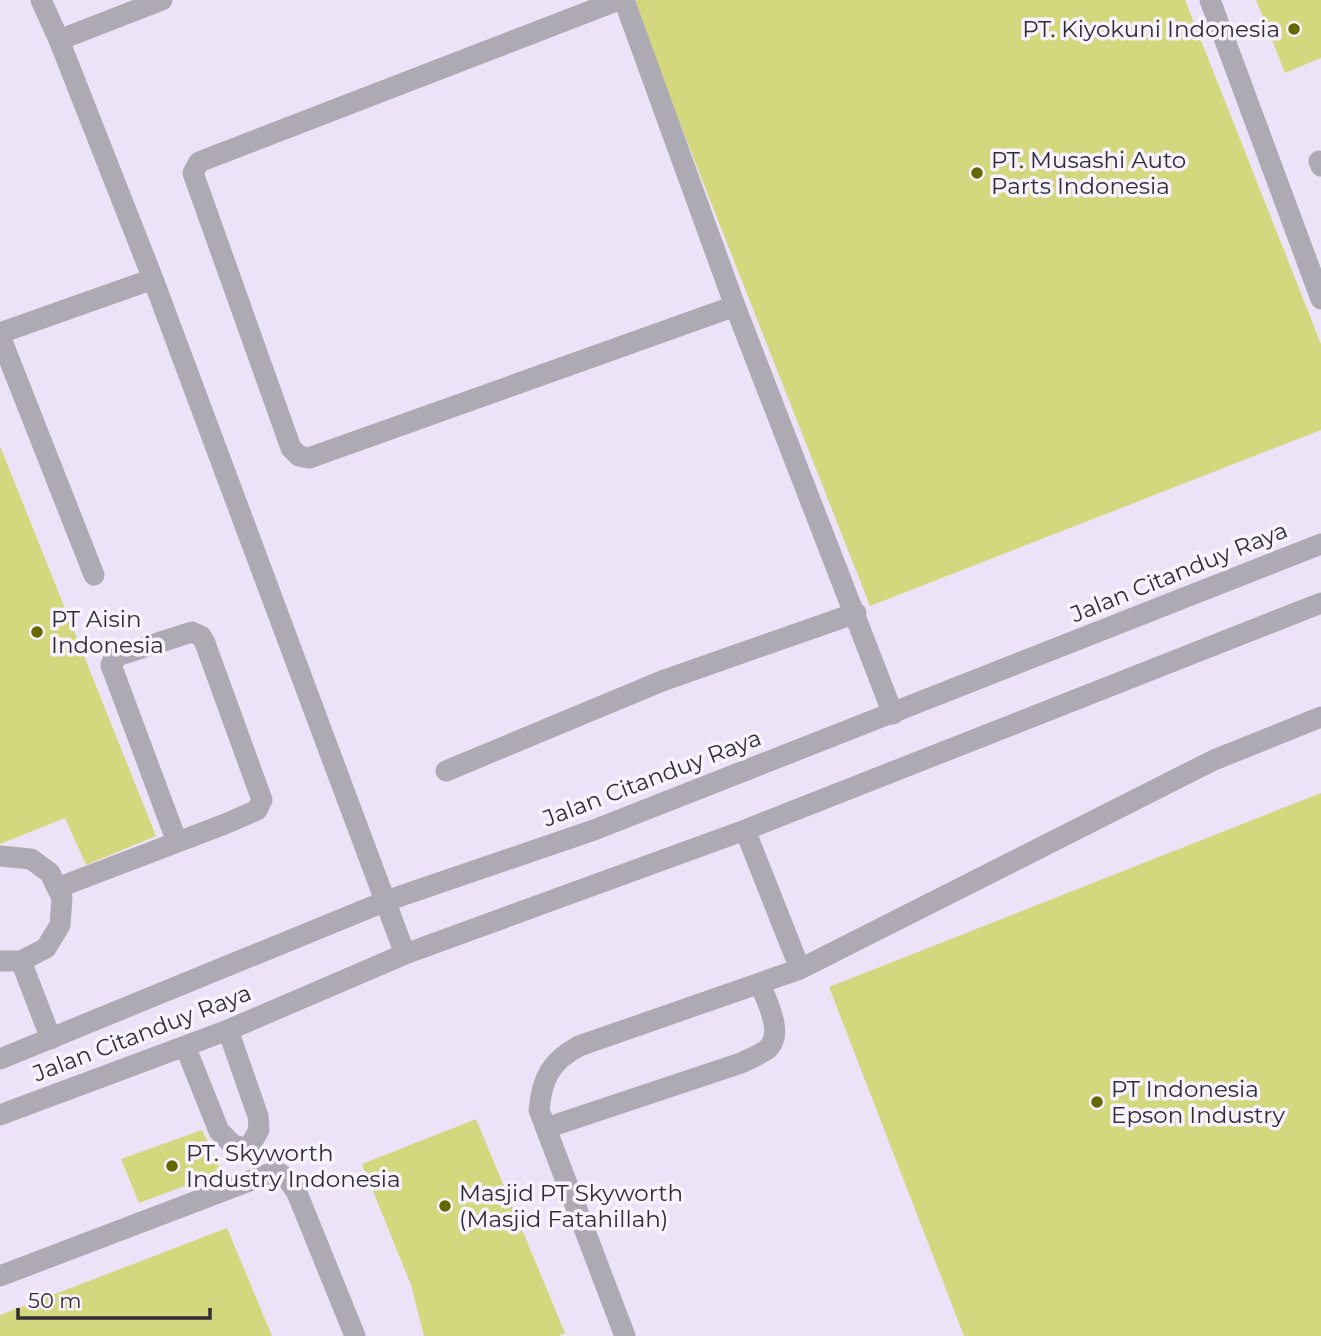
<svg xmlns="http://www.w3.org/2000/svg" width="1321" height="1336" viewBox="0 0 1321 1336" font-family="Montserrat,sans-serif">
<rect width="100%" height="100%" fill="#ede3f8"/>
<path fill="#d3d87e" d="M638 0H1185L1321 344V430L870 606 632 2Z
M1256 0H1321V58L1285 73Z
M0 446 156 836 86 865 65 818 0 844Z
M1321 793V1336H964L829 987Z
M476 1119 565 1333 558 1336H424L411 1285 362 1164Z
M202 1130 222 1172 139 1203 121 1159Z
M227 1228 272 1336H0V1315Z"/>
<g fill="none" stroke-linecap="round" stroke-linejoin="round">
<path stroke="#aeaab3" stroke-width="21" d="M41 0 59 40 153 279 405 954
M619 0 199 162 193 173 291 448 299 456 309 458 735 306
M624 0 735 306 893 714
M1210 0 1321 299
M59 40 162 0
M1319 161 1321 166
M0 333 153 279
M0 336 94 575
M446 771 662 681 856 613
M0 856 31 859 50 873 62 898 60 925 46 948 21 961H0
M57 888 225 824 257 810 262 800 205 643 201 636 192 632 120 655 113 660 111 665 177 842
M21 961 51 1039
M800 969 1214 760 1321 717
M228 1030 258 1116 259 1130 248 1149
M185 1046 219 1131 233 1145 248 1149
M0 1059 386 901 594 830 1321 544
M0 1115 228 1030 405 954 745 830 1321 603
M546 1128 741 1063C749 1059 759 1055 766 1050 786 1035 766 1001 760 983
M0 1276 276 1171 287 1178 297 1193 355 1336
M625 1336 539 1110C542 1078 551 1061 579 1046L800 969 745 830"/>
</g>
<g fill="#656701" stroke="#f9f2ff" stroke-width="2.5">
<circle cx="1294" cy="29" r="7"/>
<circle cx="977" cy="173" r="7"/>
<circle cx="37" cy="632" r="7"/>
<circle cx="1097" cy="1102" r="7"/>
<circle cx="172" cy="1166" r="7"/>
<circle cx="445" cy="1206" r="7"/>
</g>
<g text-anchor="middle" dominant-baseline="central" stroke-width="7" stroke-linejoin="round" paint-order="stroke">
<g font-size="23" fill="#312d35" stroke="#f9f2ff" text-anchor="start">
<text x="1280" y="29" text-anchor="end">PT. Kiyokuni Indonesia</text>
<text x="991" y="160">PT. Musashi Auto<tspan x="991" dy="26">Parts Indonesia</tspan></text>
<text x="51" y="619">PT Aisin<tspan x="51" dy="26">Indonesia</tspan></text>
<text x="1111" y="1089">PT Indonesia<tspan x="1111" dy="26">Epson Industry</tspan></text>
<text x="186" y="1153">PT. Skyworth<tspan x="186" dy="26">Industry Indonesia</tspan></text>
<text x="459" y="1193">Masjid PT Skyworth<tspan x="459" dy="26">(Masjid Fatahillah)</tspan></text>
</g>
<g font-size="23" fill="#312d35" stroke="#f9f2ff">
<text transform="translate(1179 572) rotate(-22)">Jalan Citanduy Raya</text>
<text transform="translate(652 778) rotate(-21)">Jalan Citanduy Raya</text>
<text transform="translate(142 1033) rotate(-21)">Jalan Citanduy Raya</text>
</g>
</g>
<path d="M18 1308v10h192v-10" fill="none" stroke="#312d35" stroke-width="3.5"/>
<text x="28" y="1308" font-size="21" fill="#312d35" stroke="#f9f2ff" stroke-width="5" paint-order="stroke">50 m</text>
</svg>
